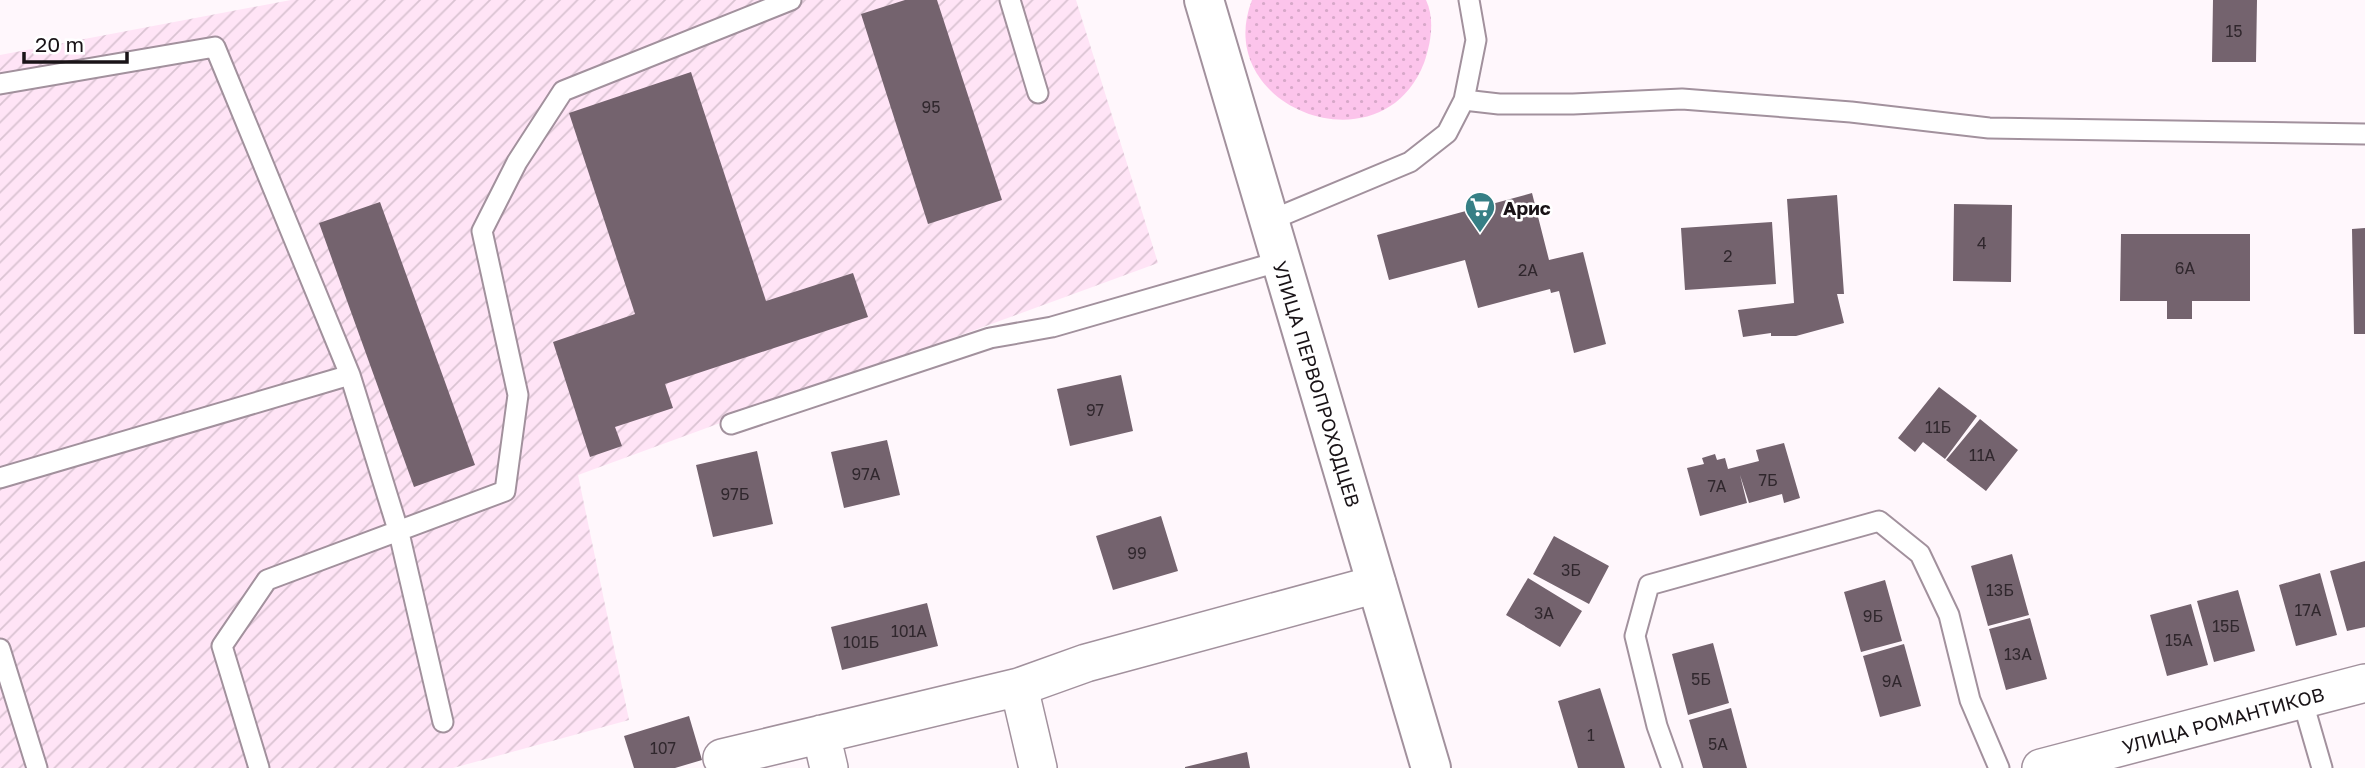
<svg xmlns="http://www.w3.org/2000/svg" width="2365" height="768" viewBox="0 0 2365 768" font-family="'Golos Text',sans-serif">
<defs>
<pattern id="industrial-furrows" width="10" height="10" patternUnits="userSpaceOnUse" patternTransform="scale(1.75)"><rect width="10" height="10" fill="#ffe4f6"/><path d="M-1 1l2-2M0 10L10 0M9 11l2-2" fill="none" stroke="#dac3d2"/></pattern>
<pattern id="grass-dots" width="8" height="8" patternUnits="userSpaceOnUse" patternTransform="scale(1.75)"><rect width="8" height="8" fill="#fcc4eb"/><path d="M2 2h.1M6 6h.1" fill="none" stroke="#d7a8c9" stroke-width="1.8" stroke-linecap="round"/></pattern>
</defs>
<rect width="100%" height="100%" fill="#fff7fc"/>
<path fill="url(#industrial-furrows)" d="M291 0H1076L1158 263 578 475 629 720 453 768H0V55Z"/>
<path fill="url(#grass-dots)" d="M1252 0H1426C1435 19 1431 43 1424 63 1381 173 1210 107 1252 0Z"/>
<path fill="#74636e" d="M905 0H937L1002 200 928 224 861 14Z
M2213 0H2257L2256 62H2212Z
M691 72 766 301 853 273 868 317 665 384 673 408 615 427 622 446 590 457 553 342 635 314 569 113Z
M1532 193 1549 260 1583 252 1606 344 1574 353 1559 291 1551 293 1550 289 1478 308 1465 260 1389 280 1377 235Z
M1837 195 1844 294H1837L1844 323 1796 336H1771V333L1743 337 1738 310 1794 303 1787 199Z
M380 202 475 465 414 487 319 223Z
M1954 204 2012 205 2011 282 1953 281Z
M1772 222 1776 284 1685 290 1681 228Z
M2365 228V334H2354L2352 229Z
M2121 234H2250V301H2192V319H2167V301H2120Z
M1121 375 1133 431 1070 446 1057 389Z
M1939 387 1977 416 1945 459 1923 442 1915 452 1898 438Z
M1980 419 2018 450 1986 491 1946 460Z
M887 440 900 495 844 508 831 452Z
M1784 443 1800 498 1784 503 1782 494 1749 503 1740 475 1747 503 1700 516 1687 468 1704 464 1702 458 1715 454 1717 460 1725 458 1728 469 1759 461 1756 450Z
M757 451 773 524 713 537 696 465Z
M1161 516 1178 571 1113 590 1096 536Z
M1554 536 1609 566 1589 604 1533 574Z
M2012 554 2029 615 1988 626 1971 566Z
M2365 561V627L2347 631 2330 571Z
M2320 573 2337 635 2296 646 2279 585Z
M1528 578 1582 611 1560 647 1506 615Z
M1885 580 1902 641 1861 652 1844 592Z
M2238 590 2255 651 2214 662 2197 601Z
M927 603 938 646 842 670 831 627Z
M2191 604 2208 665 2167 676 2150 615Z
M2030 618 2047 679 2006 690 1989 629Z
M1713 643 1729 703 1688 715 1672 654Z
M1904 644 1921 706 1880 717 1863 656Z
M1600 688 1625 768H1578L1558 701Z
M1731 708 1747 768H1703L1689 720Z
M689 716 702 760 675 768H634L624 736Z
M1247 752 1250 768H1185V767Z"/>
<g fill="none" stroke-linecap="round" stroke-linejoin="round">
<g stroke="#a2919d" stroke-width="23">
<path id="service" d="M1010 0 1038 93
M0 84 215 47 350 375 399 533 443 722
M1464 100 1499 104H1573L1682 99 1851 112 1989 128 2365 134
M1269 221 1410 162 1447 133 1464 100 1476 40 1469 0
M731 424 990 338 1052 327 1281 261
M0 478 350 375
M0 649 37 768
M2302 699 2322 768
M259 768 222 646 267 580 505 491 518 395 482 231 517 162 563 91 791 0
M1672 768 1657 726 1635 636 1649 585 1879 521 1920 554 1949 615 1970 700 1999 768"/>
</g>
<g stroke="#a2919d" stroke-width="40">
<path id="minor" d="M1019 687 1038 768
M821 734 829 768
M722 758 1019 687 1086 663 1377 584
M2041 768 2365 683"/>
</g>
<g stroke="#a2919d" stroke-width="42">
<path id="tertiary" d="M1204 0 1431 768"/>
</g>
<use href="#service" stroke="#fff" stroke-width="19"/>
<use href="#minor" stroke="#fff" stroke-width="37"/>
<use href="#tertiary" stroke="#fff" stroke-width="38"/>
</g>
<defs>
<g id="supermarket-pin" transform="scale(1.575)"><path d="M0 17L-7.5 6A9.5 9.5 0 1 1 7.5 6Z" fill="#367f85" stroke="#fff"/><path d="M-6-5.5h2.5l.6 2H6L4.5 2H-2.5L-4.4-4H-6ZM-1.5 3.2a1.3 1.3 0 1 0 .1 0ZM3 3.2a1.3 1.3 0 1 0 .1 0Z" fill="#fff"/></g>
</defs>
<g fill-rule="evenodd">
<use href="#supermarket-pin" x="1480" y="207"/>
</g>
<g text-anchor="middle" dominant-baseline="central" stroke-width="5" stroke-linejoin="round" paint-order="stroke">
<g font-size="16" fill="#30272d">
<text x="2234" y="31">15</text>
<text x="931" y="107">95</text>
<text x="1982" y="243">4</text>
<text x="1728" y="256">2</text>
<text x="2185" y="268">6А</text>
<text x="1528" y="270">2А</text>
<text x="1095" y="410">97</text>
<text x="1938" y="427">11Б</text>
<text x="1982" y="455">11А</text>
<text x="866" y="474">97А</text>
<text x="1768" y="480">7Б</text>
<text x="1717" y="486">7А</text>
<text x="735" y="494">97Б</text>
<text x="1137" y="553">99</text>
<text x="1571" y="570">3Б</text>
<text x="2000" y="590">13Б</text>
<text x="2308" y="610">17А</text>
<text x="1544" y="613">3А</text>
<text x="1873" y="616">9Б</text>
<text x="2226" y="626">15Б</text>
<text x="909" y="631">101А</text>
<text x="2179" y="640">15А</text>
<text x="861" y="642">101Б</text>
<text x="2018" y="654">13А</text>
<text x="1701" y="679">5Б</text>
<text x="1892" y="681">9А</text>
<text x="1591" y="735">1</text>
<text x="1718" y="744">5А</text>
<text x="663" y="748">107</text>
</g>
<g font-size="19" font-weight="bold" fill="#191317" stroke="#fff" text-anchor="start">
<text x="1503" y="207">Арис</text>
</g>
<g font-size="19" fill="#191317" stroke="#fff">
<text transform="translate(1317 384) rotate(73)">УЛИЦА ПЕРВОПРОХОДЦЕВ</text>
<text transform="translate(2223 720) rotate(-15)">УЛИЦА РОМАНТИКОВ</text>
</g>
</g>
<path d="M24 52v10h103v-10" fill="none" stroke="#191317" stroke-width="3.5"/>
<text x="35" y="52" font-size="21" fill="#191317" stroke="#ffffff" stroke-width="5" paint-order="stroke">20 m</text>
</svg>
